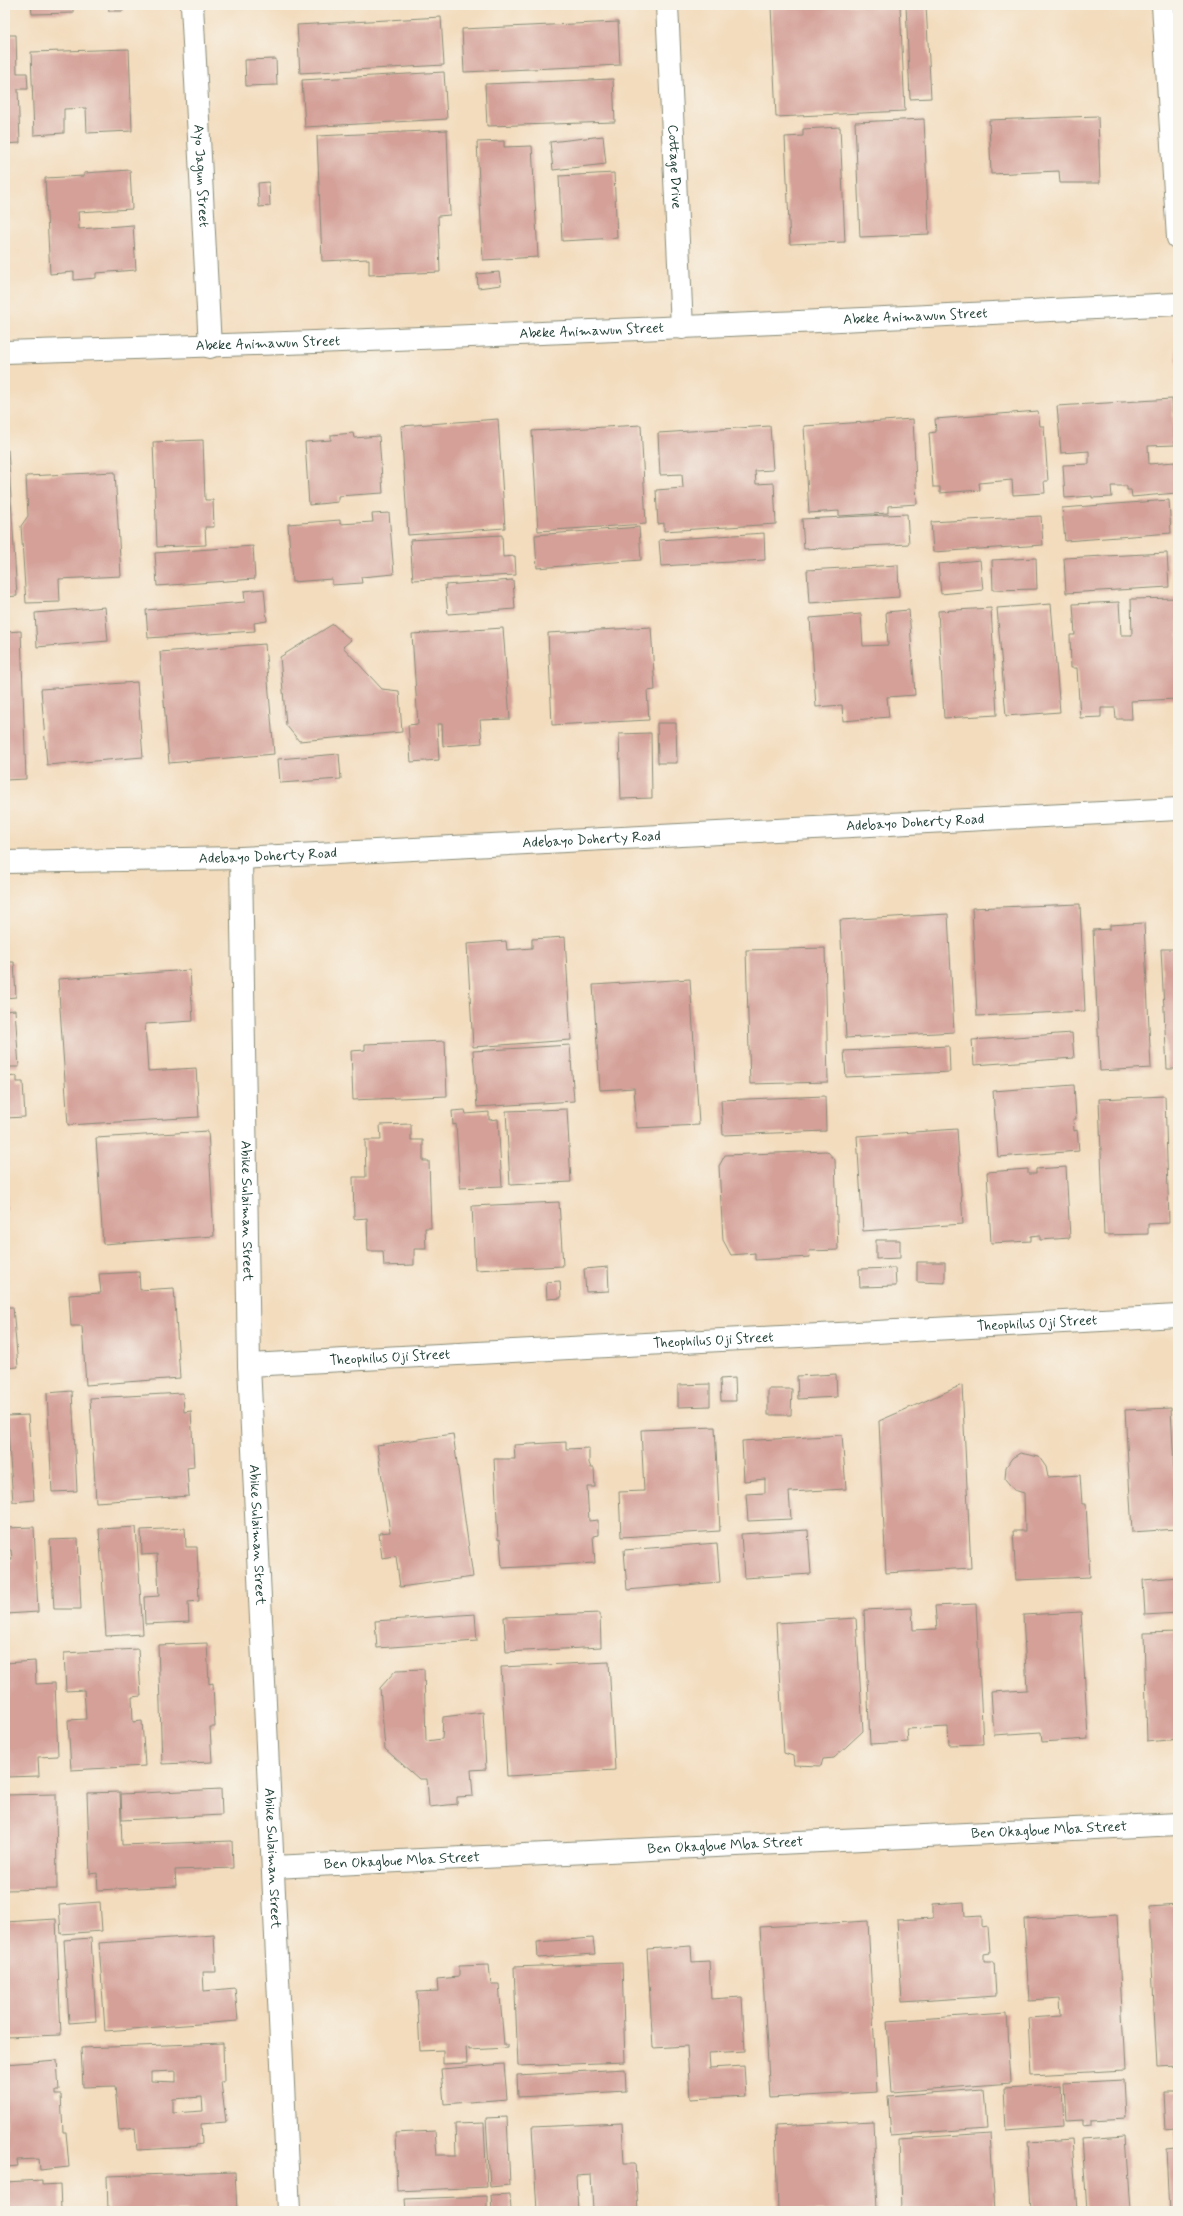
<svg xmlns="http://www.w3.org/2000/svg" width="1183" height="2216" viewBox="0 0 1183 2216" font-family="Mynerve,sans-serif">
<rect width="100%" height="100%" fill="#f7f3e8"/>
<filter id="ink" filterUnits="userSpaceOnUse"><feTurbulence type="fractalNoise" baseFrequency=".025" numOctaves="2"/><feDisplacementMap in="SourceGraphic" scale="8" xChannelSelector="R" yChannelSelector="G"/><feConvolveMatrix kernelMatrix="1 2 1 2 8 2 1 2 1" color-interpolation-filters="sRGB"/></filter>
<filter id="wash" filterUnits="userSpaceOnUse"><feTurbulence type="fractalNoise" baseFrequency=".012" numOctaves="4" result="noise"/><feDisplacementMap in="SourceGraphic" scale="16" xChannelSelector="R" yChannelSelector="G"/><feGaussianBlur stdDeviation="0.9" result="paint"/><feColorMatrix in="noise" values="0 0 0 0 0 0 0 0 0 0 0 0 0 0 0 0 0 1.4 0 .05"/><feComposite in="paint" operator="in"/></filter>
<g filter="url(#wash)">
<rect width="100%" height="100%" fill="#f3dcbd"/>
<g id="blocks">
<path fill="#d4a098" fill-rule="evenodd" d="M31 5H73V13L32 14Z
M108 5H123V11H109Z
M900 5 905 111 776 117 771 6Z
M906 5H926L931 98 910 99Z
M441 17 444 65 300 73 297 25Z
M618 22 620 65 464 72 462 29Z
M5 35H16L17 73H27L28 89H18L20 143 5 144Z
M129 49 132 131 87 133 86 108 64 109V133L34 135 31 52Z
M276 59 277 85 246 86 245 60Z
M444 72 447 119 305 127 302 80Z
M613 79 615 122 487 126 485 84Z
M1098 116 1100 183H1060L1059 171 991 174 989 120Z
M924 119 929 234 860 237 855 122Z
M840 127 845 242 790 244 785 137 803 136V129Z
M447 130 450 215 438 216 440 272 369 275V259L322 261 317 136Z
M603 136 606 164 553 170 550 142Z
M504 141V147L532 146 538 257 483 260 477 142Z
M130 170 132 209 78 212 79 229 133 225 136 270 96 273V278L74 280V272L50 274 45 178 84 176V173Z
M614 173 617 238 562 241 559 176Z
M269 182 270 206 259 207 258 183Z
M5 218H6L7 232H5Z
M499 272 501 285 478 288 477 274Z
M1176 347H1178V364H1177Z
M1172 399 1175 445 1148 446 1149 464 1175 462 1176 493 1132 497 1131 490H1127V486H1111L1112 497 1092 498V496L1065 498 1063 465 1089 464V451L1061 453 1057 406Z
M1038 411 1040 426H1044L1048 481H1044L1045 493 1013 495 1012 480 979 483 980 490 940 493V487H933L929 433 936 432 935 419Z
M498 419 505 528 408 535 401 426Z
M913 419 917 504 888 506V513L839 516V511L809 513 804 426Z
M641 425 646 524 538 531 532 431Z
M770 426 773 470 755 471 756 484 774 483 776 524 664 531V523L658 524 656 490 683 488 682 474 660 475 658 433Z
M353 433 354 438 379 436 383 493 338 496V502L309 505 305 442 331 440V435Z
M203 440 205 500H213L214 527H205L206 545 157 547 153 442Z
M5 450H8L17 596 5 597Z
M115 472 121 576 59 579 60 602 26 603 21 526 28 516 26 476Z
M1169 500 1171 533 1065 541 1062 508Z
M389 513 394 574 361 577 362 583 332 585V579L292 582 288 524 340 520V524L373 522 372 514Z
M907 514 909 544 804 549 802 519Z
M1041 516 1043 545 933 552 931 522Z
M639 527 641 560 537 568 535 535Z
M764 533 765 560 661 566 659 540Z
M502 535 503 557 515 556 516 575 413 580 410 540Z
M253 546 255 579 157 586 155 553Z
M1167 553 1169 587 1066 593 1064 558Z
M1036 558 1037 589 993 590 992 560Z
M980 560 983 590 941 594 938 564Z
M898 565 899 597 809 603 807 570Z
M513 580 515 609 448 614 445 585Z
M264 589 267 621 254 623 255 631 148 638 146 610 245 602 244 591Z
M1178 598V699L1131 701 1132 719H1116L1115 708H1101V717L1080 718 1077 668H1071L1070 635H1075L1073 604 1119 602 1121 635H1132L1131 599Z
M1051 604 1060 712 1006 716 997 608Z
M105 607 108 641 37 647 35 613Z
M991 608 997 715 944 718 938 611Z
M909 610 915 695 887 697 889 717 843 721 842 705 816 707 810 618 861 614 863 646 888 645 886 612Z
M333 624 351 640 343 647 382 689 399 691 402 732 299 741 286 725 280 657Z
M651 627 655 690 647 691 649 720 552 725 548 633Z
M503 628 510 719 480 720 482 743 443 746 442 724H437L439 760 411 762 408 725 418 724 412 634Z
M21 631 26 779 5 780V632Z
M265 644 274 754 169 763 160 652Z
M137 682 143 757 47 765 41 689Z
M657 723H676L677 763H658Z
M651 733 652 798 621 799 619 734Z
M339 754 341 779 280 783 278 759Z
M1080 904 1085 1011 977 1016 972 908Z
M948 914 954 1032 846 1038 840 920Z
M1144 923 1151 1068 1100 1071 1093 930 1110 929V925Z
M565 937 571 1040 473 1047 467 944 506 941 507 950 532 948V939Z
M825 948 828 1082 750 1084 746 950Z
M1161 949H1178V1069H1167Z
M5 962H14L16 997 5 998Z
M190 970 193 1021 145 1024 148 1071 196 1068 199 1117 68 1125 58 979Z
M690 979 699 1125 637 1128 634 1088 600 1090 593 985Z
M15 1010 19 1067H5V1011Z
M1072 1033 1074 1058 974 1065 972 1040Z
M445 1041 447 1096 353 1100 351 1051 365 1050V1044Z
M570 1045 574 1101 477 1107 473 1051Z
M949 1046 950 1072 846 1077 844 1051Z
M17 1076V1082H23L25 1117 5 1118V1077Z
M1074 1085 1076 1119H1073L1074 1131 1077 1130 1079 1151 998 1157 993 1091Z
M825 1096 826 1131 723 1135 721 1100Z
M1165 1096 1169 1223 1148 1224V1234L1104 1235 1099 1099Z
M567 1109 571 1182 510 1185 506 1111Z
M465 1110 466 1114 489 1112V1120L498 1119 502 1186 460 1188 456 1124 453 1125 452 1111Z
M411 1124V1140H423V1161H429L431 1228H425L426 1249H414V1265L384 1266 383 1251H368L367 1218 354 1219 353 1177H366L365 1140H381L380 1125Z
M957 1129 963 1224 863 1231 857 1136Z
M208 1131 214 1236 103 1244 96 1138Z
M827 1151 835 1160 838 1250 809 1251 810 1257 755 1260V1253L731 1255 723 1240 719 1166 725 1155Z
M1066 1167 1070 1238 1040 1240V1235L1031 1236V1241L991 1243 987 1172 1028 1169V1174H1036V1169Z
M5 1180H6L7 1209H5Z
M559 1202 563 1266 475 1270 472 1206Z
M876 1240H900V1258L876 1259Z
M917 1262H945V1283L917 1282Z
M608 1267 609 1291 586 1292 584 1269Z
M895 1268 896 1286 860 1287 859 1269Z
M139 1272 140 1290 174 1288 180 1378 86 1385 82 1326H71L69 1295 101 1293 99 1274Z
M560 1281 561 1298 547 1299 546 1282Z
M5 1307H13L18 1367 5 1368Z
M836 1374 837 1397 798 1399 797 1376Z
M735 1378 736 1401H721L720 1379Z
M710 1384V1406L678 1407V1385Z
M962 1385 971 1568 886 1573 879 1421Z
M768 1389H792L791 1415H768Z
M72 1391 77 1491 52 1492 47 1393Z
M183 1393 184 1412 191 1411 194 1467 187 1468 189 1496 96 1502 90 1398Z
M1171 1408 1177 1529 1132 1532 1125 1410Z
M28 1415 34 1500 13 1502 7 1416Z
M715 1427 720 1531 621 1537 619 1492 644 1491 641 1430Z
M453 1434 473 1577 400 1587 396 1556 382 1558 379 1533 390 1532 377 1445Z
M842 1435 846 1489 789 1492 791 1519 748 1521 746 1494 765 1493V1479L744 1481 742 1441Z
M566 1442V1449L589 1448V1463L591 1468H594L595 1487H587L589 1521 598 1520V1535L593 1536 595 1563 502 1568 500 1539 498 1540 494 1459H515L514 1445Z
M1020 1453 1039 1457 1046 1467 1048 1477 1080 1475 1082 1504H1086L1090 1577 1016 1580 1013 1531H1025L1024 1493 1014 1490 1005 1479 1006 1467 1012 1458Z
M34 1527 38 1612 6 1614 5 1561 12 1560 11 1550H5V1528Z
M136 1527 143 1634 106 1636 99 1529Z
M185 1528 186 1547H197L199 1601 188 1602 189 1622 145 1624 144 1597 159 1596 157 1554 142 1555 141 1530Z
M808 1530 811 1574 744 1578 741 1534Z
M78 1539 81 1609H54L50 1540Z
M717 1543 720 1582 627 1590 624 1550Z
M1178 1577V1613L1145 1615 1143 1580Z
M976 1604 983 1744 949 1745 948 1727 907 1729 908 1742 870 1744 864 1610 912 1608 913 1630 937 1629 935 1606Z
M1081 1612 1088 1739 1042 1742 1041 1732 994 1735 991 1692 1027 1690 1023 1615Z
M600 1613 601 1647 506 1652 504 1617Z
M475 1614 477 1641 377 1648 375 1621Z
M856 1618 863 1731 834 1758 823 1759 821 1766 794 1765 793 1756 784 1753 776 1623Z
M1178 1632V1739L1147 1742 1144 1633Z
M207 1643 209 1684 213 1683 215 1727H210L212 1762 162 1764 158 1645Z
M138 1649 141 1696 132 1697 133 1722 142 1721 145 1766 71 1770 68 1720 86 1719 84 1690 66 1691 64 1653Z
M35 1661 36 1684 55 1683 58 1756 38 1757 39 1776 6 1777 5 1663Z
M609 1662 615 1770 507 1776 501 1667Z
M424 1669 426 1741 442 1739 443 1717 483 1712 486 1769 471 1770 473 1796 457 1797V1804L429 1807 427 1779H419L385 1749 380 1688 396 1670Z
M221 1789 222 1815 122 1820 121 1794Z
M120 1792 122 1845 232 1841 233 1868 175 1870 176 1886 98 1890 97 1873 90 1874 87 1793Z
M56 1794 57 1889 5 1890V1795Z
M100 1902 102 1931 61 1934 59 1905Z
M964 1902 965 1917 982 1916V1928L988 1927 990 1953 984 1954V1962H994L996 1996 902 2002 897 1920 933 1918V1904Z
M1178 1905V2066L1157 2067 1149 1907Z
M1117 1914 1125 2070 1031 2075 1028 2018 1061 2016 1060 1998 1029 2000 1024 1919Z
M56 1919 61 2035 5 2037V1922Z
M868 1921 877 2092 770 2098 760 1927Z
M214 1935 216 1972H203L204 1991 235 1988 238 2021 105 2031 99 1943Z
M91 1938 96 2021 69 2023 64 1940Z
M593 1938 595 1954 538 1958 537 1942Z
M691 1946 692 1962 709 1961 711 1999 742 1997 745 2051 709 2053 710 2068 744 2066 746 2096 690 2099 687 2046 653 2048 647 1949Z
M622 1963 625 2062 518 2066 514 1967Z
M489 1965 491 1984H499L504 2045H507V2048L469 2050V2048L466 2047 467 2063 443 2064V2050L420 2051 417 1992 438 1991 437 1979 459 1977V1966Z
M1007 2013 1011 2083 892 2092 887 2021Z
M223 2043 224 2082H221L226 2122 201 2124 202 2144 196 2145V2147L137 2150 135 2128 119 2130 115 2086 83 2087 81 2048ZM176 2071V2082L151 2081V2072ZM202 2097 203 2111 173 2113V2099Z
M57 2060 59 2091H55V2095H61L63 2132H66L69 2167 40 2170 39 2159 17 2160 18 2166 6 2167 5 2064Z
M504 2064 507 2099 444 2104 441 2069Z
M625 2069 626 2091 518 2097 517 2075Z
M1124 2080 1126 2118 1091 2120V2125L1083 2126V2120L1065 2121 1063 2083Z
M1060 2085 1062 2126 1006 2130 1004 2088Z
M983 2089 986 2128 891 2135 888 2096Z
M1163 2091H1178V2211H1170L1167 2151 1176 2150 1175 2129 1165 2130Z
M507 2117 510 2185 490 2187 486 2118Z
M873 2121 877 2211H778L775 2126Z
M484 2123 487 2187 397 2191 395 2133 435 2131 437 2155H456L455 2124Z
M622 2123 624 2163H635L638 2211H593L591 2175 576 2176 578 2211H537L532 2127Z
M990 2133 995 2211H901L899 2139Z
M1125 2136 1130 2211H1087L1082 2139Z
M1072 2139 1077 2211H1032L1028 2142Z
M235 2172 237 2211H108L107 2176Z
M42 2180V2185L60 2184 61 2211H5V2182Z
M510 2194 511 2211H492L491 2195Z
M487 2196V2211H406L405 2199Z"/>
</g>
</g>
<g filter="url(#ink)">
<use href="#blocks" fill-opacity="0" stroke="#898c78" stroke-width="1"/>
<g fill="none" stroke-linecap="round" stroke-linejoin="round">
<g stroke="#898c78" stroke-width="24">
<g id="minor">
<path id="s1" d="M192 5 210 347"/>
<path id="s2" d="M667 5 682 328"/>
<path d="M1163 5 1178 238"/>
<path id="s3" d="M5 352C396 341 787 323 1178 304"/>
<path id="s4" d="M241 858 249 1365 289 2211"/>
<path id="s5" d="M249 1365 1178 1316"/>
<path id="s6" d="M273 1867 1178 1824"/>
</g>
</g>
<g stroke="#898c78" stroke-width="24">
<g id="tertiary">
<path id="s7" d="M5 862 241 858 1178 809"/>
</g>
</g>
<use href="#minor" stroke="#fff" stroke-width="22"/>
<use href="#tertiary" stroke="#fff" stroke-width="22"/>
</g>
</g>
<g text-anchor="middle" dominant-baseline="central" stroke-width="4" stroke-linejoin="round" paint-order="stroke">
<g font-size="14" fill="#1f3d34" stroke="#f7f3e8">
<text stroke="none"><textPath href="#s2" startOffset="162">Cottage Drive</textPath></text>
<text stroke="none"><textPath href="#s1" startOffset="171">Ayo Jagun Street</textPath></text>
<text stroke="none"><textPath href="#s3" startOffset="911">Abeke Animawun Street</textPath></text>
<text stroke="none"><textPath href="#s3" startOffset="587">Abeke Animawun Street</textPath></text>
<text stroke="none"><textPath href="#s3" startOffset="263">Abeke Animawun Street</textPath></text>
<text stroke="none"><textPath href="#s7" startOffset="911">Adebayo Doherty Road</textPath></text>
<text stroke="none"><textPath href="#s7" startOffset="587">Adebayo Doherty Road</textPath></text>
<text stroke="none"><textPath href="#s7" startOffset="263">Adebayo Doherty Road</textPath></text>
<text stroke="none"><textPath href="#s4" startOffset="353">Abike Sulaiman Street</textPath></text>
<text stroke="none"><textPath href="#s5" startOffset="789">Theophilus Oji Street</textPath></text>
<text stroke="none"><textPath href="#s5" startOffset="465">Theophilus Oji Street</textPath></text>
<text stroke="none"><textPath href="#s5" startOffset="141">Theophilus Oji Street</textPath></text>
<text stroke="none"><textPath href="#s4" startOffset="677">Abike Sulaiman Street</textPath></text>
<text stroke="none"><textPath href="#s6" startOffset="777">Ben Okagbue Mba Street</textPath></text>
<text stroke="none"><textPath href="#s6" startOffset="453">Ben Okagbue Mba Street</textPath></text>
<text stroke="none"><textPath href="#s4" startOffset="1001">Abike Sulaiman Street</textPath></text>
<text stroke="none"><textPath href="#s6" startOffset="129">Ben Okagbue Mba Street</textPath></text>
</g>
</g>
<rect width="1183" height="2216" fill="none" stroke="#f7f3e8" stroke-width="20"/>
</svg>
